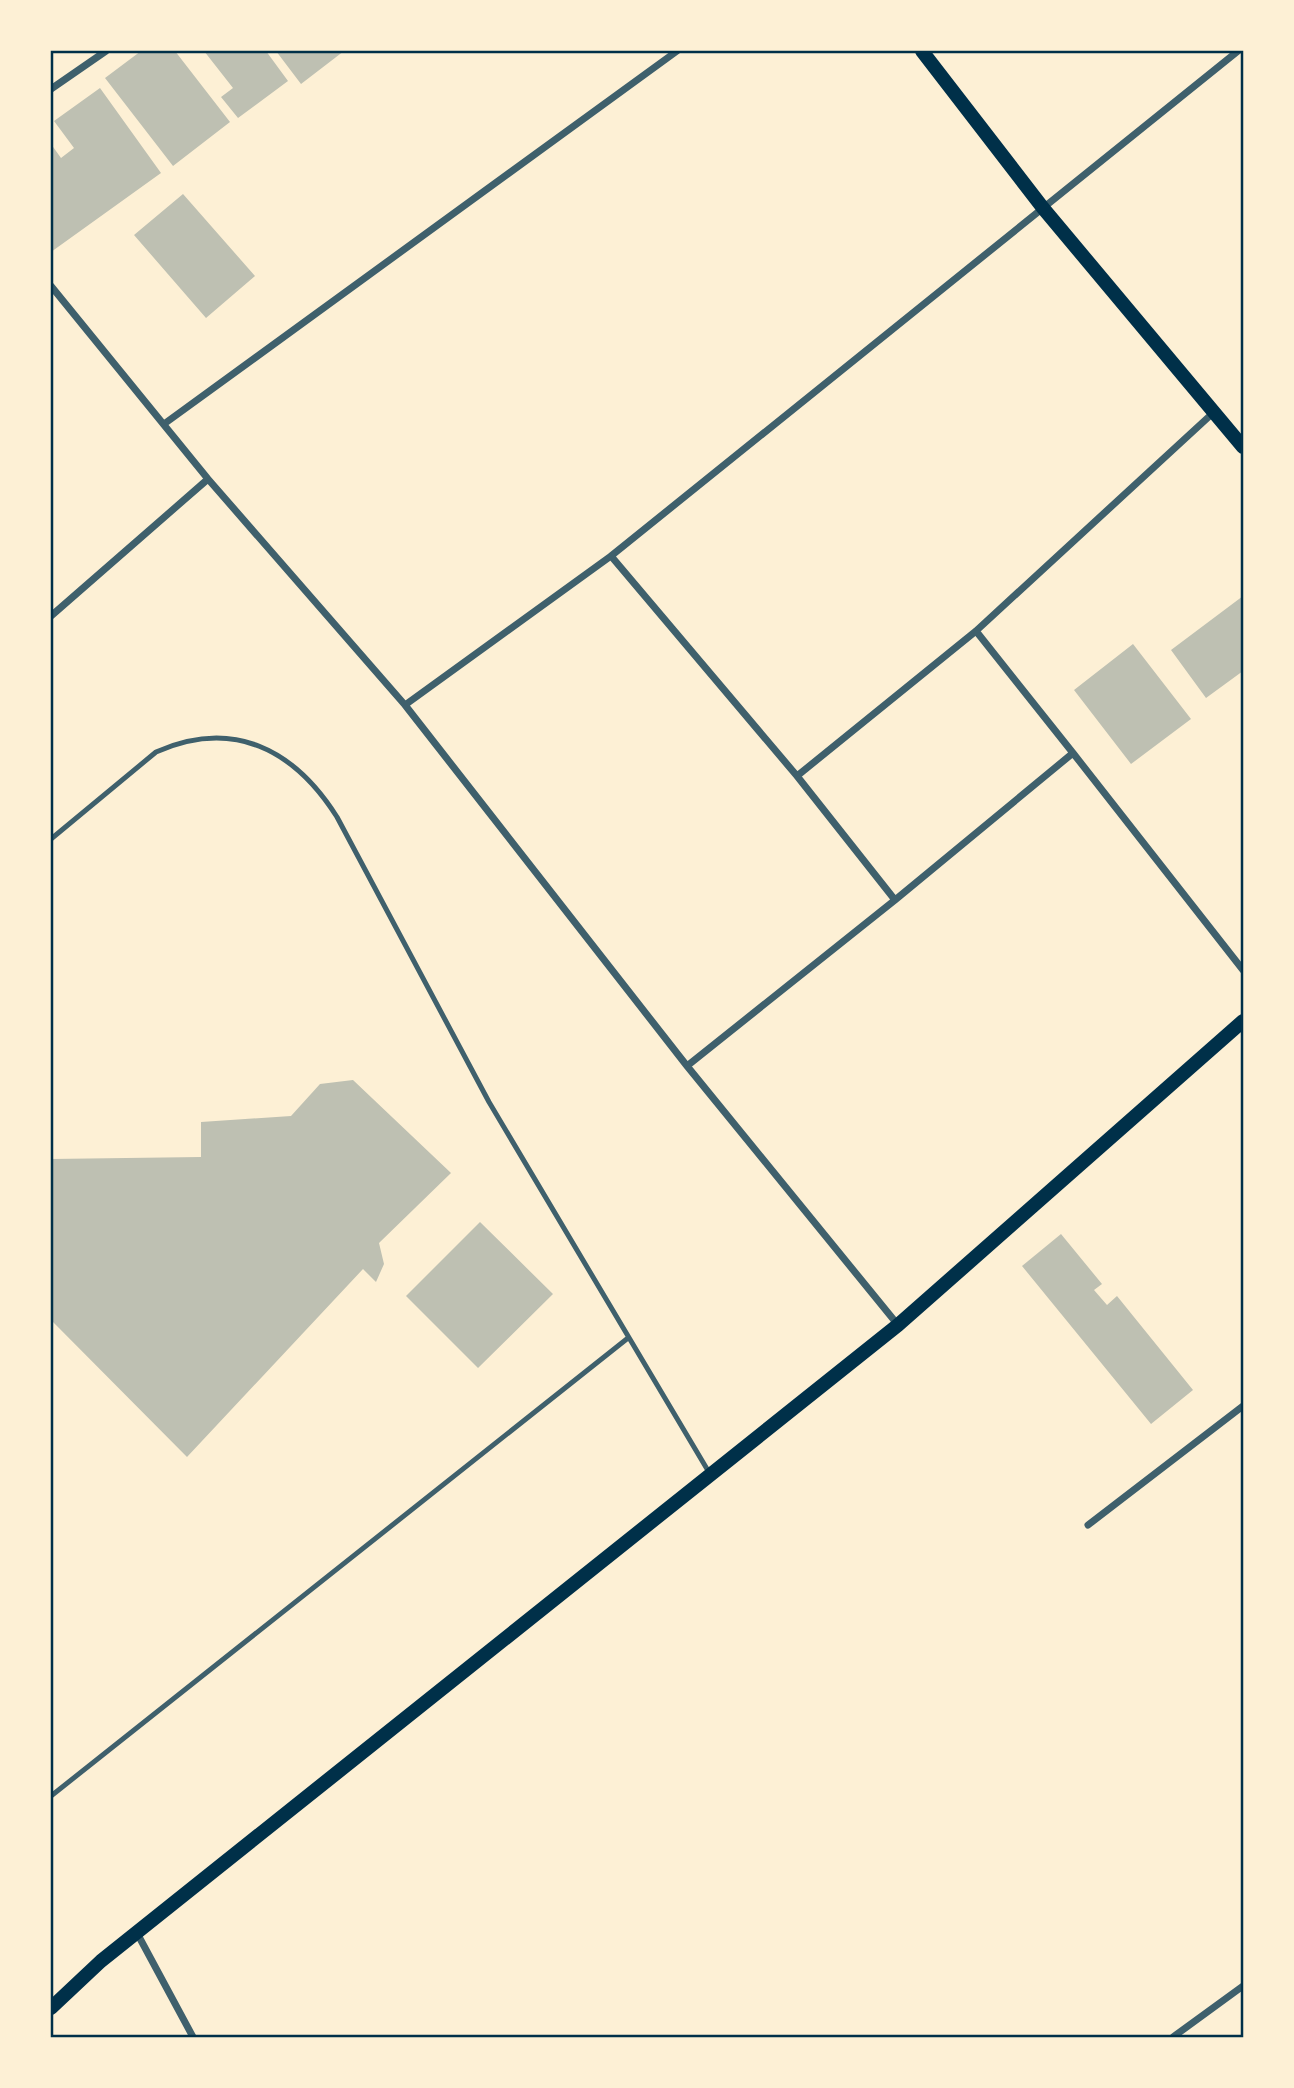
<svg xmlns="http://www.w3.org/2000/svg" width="1294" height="2088" viewBox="0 0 1294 2088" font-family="'Noto Serif',serif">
<rect width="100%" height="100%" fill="#fdf0d5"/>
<path fill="#bec0b2" d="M141 51H175L230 122 173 166 105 78Z
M204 51H266L288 81 238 118 221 97 233 88Z
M276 51H344L301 84Z
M100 88 161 173 51 252V144L61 158 74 148 54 121Z
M183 194 255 276 206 318 134 235Z
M1243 596V671L1206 698 1171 650Z
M1133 644 1191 719 1131 764 1074 690Z
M353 1080 451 1173 379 1243 384 1264 376 1282 363 1269 187 1457 53 1322 51 1159 201 1157V1122L291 1116 320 1084Z
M480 1222 553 1294 478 1368 406 1296Z
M1061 1234 1102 1284 1094 1290 1107 1305 1117 1296 1193 1390 1151 1424 1022 1266Z"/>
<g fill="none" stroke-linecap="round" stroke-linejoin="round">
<path stroke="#3f606c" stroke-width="5" d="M51 839 156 752C233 718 294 749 337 817L489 1102 710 1474
M51 1796 628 1338"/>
<path stroke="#3f606c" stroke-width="7" d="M51 89 106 51
M51 286 208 479 405 705 687 1066 898 1325
M164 424 677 51
M611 556 797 776 976 631 1214 412
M51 616 208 479
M405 705 611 556 1238 51
M1073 753 1243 970
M895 900 1073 753 976 631
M687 1066 895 900 797 776
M1088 1525 1243 1406
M137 1933 193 2037
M1173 2037 1243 1986"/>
<path stroke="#003049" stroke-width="14" d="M922 51 1043 208 1243 447
M51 2008 101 1961 898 1325 1243 1021"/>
</g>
<rect width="1294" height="2088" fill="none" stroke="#fdf0d5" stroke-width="105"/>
<rect x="52" y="52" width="1190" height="1984" fill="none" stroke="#003049" stroke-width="2.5"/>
</svg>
